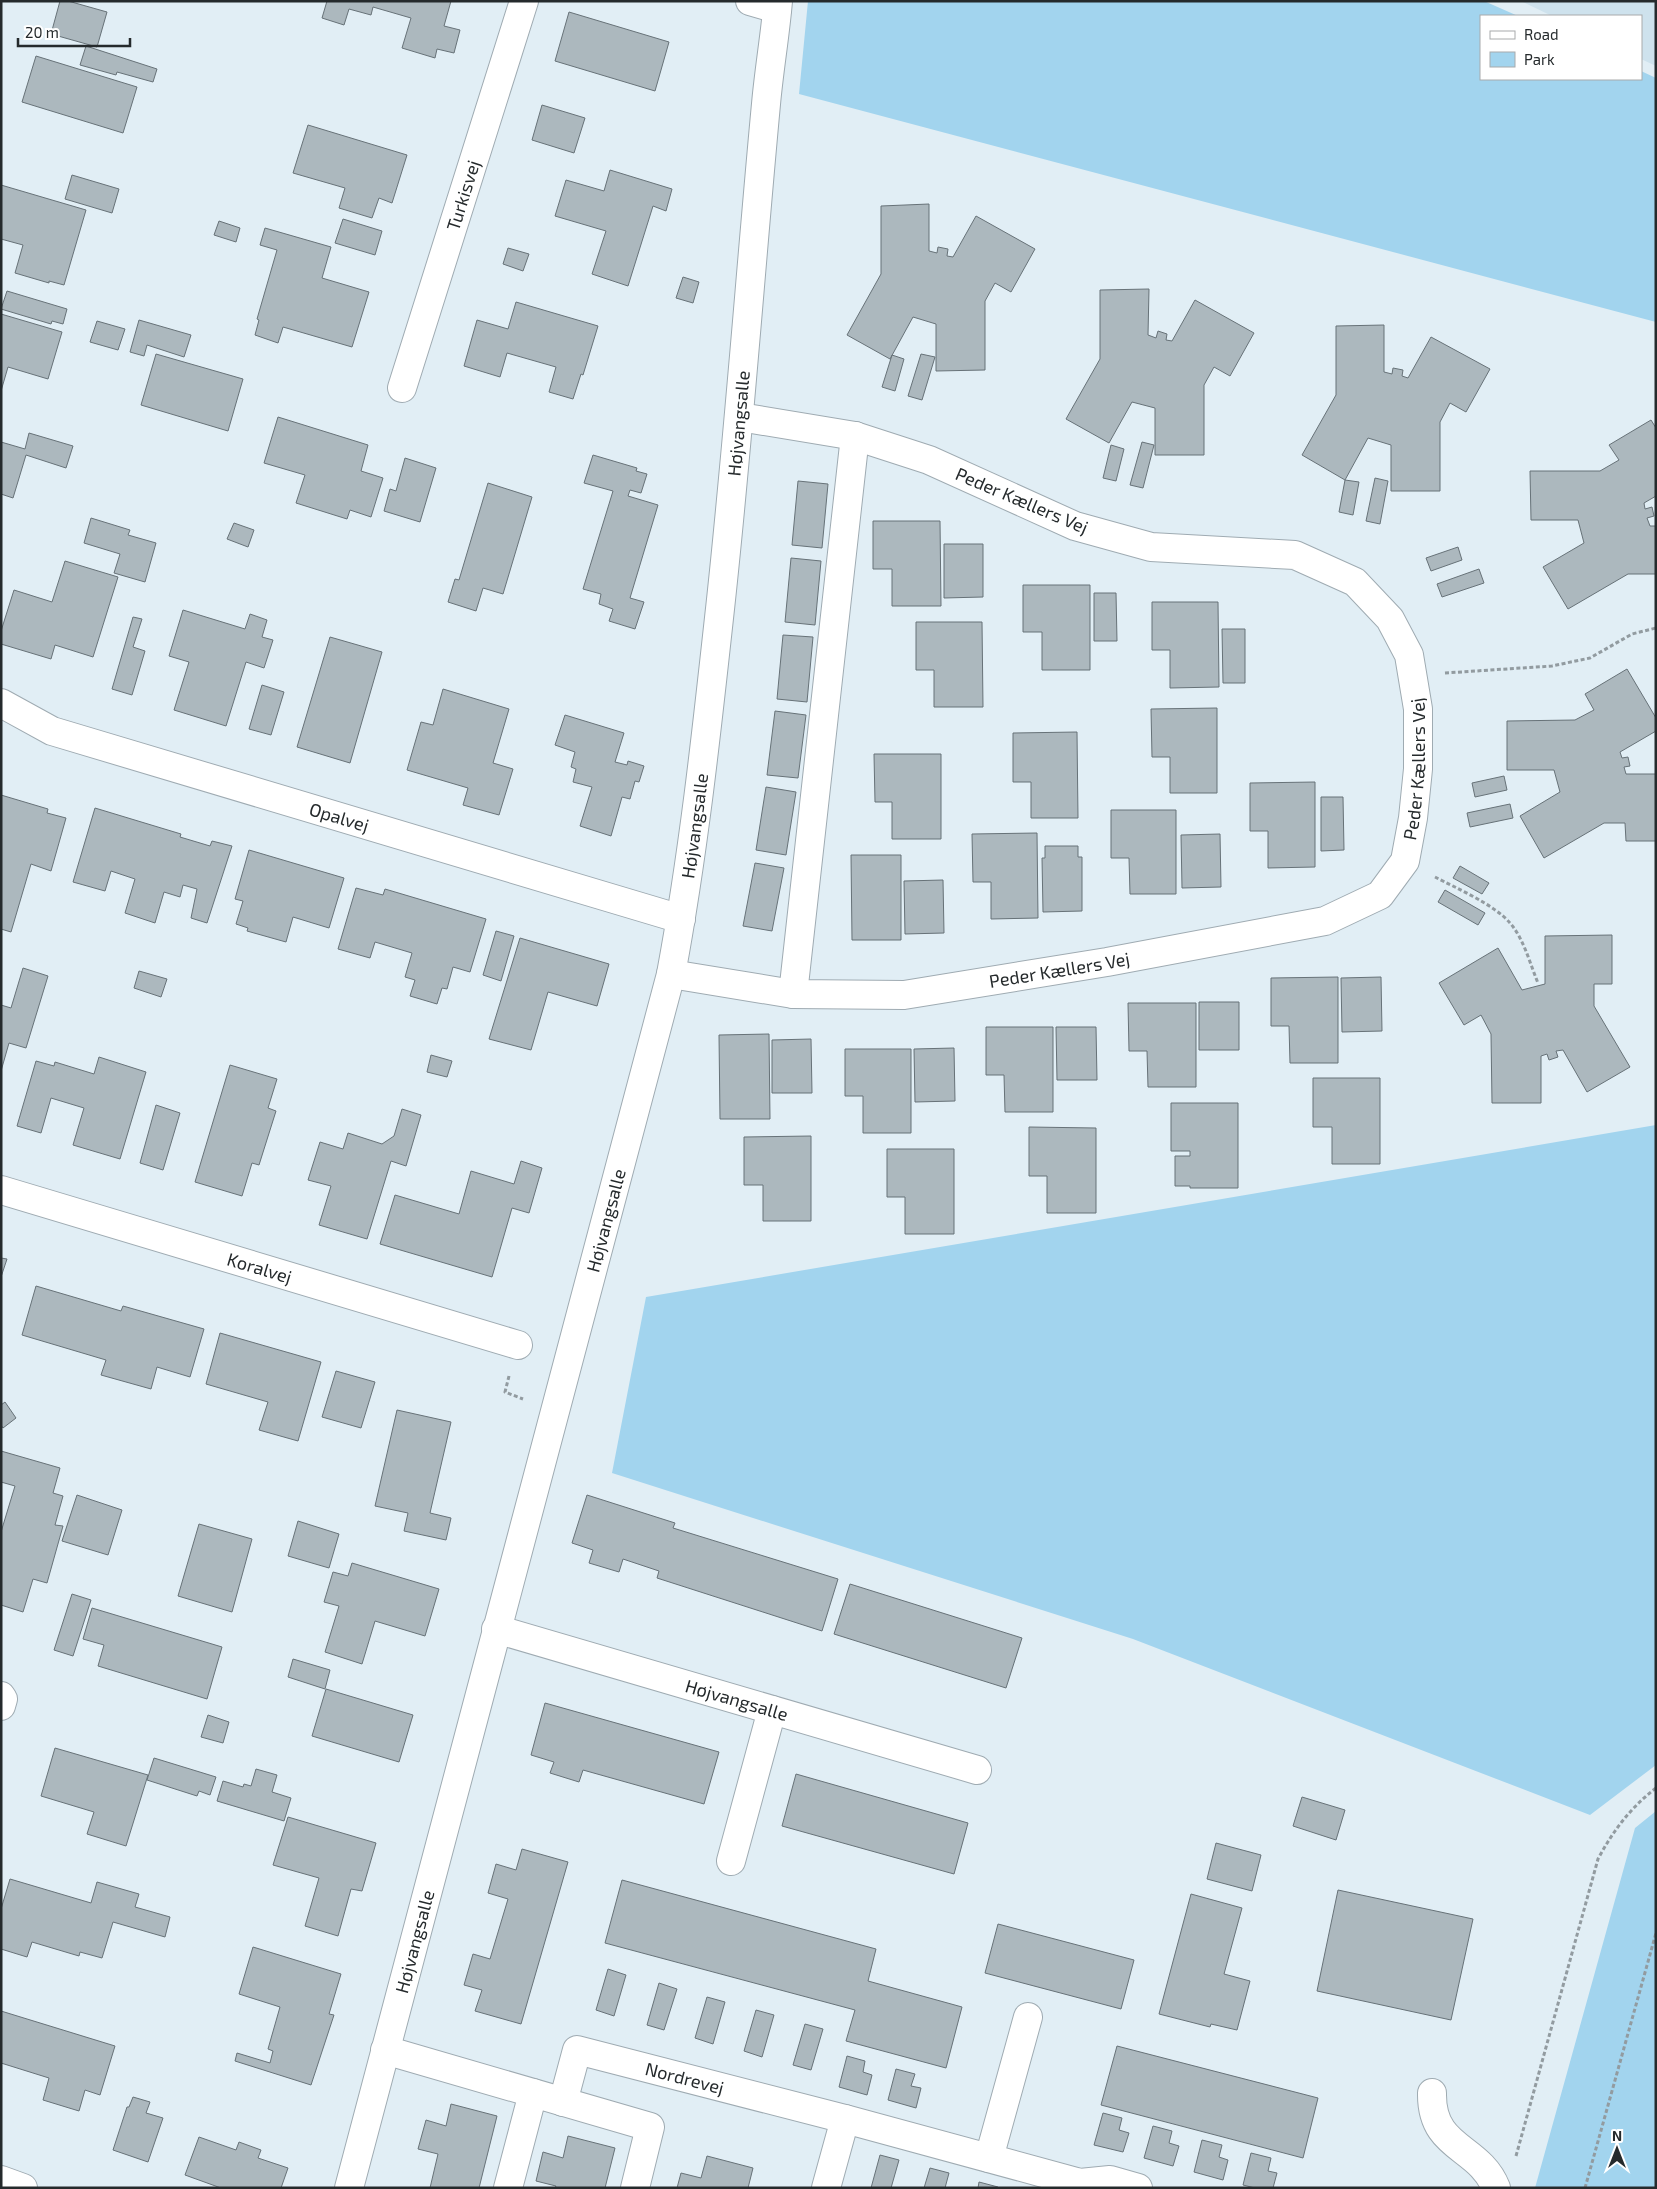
<svg xmlns="http://www.w3.org/2000/svg" width="1657" height="2189" viewBox="0 0 1657 2189" font-family="'Exo 2',sans-serif">
<rect width="100%" height="100%" fill="#e1eef5"/>
<path fill="#cee2ed" d="M1521 1H1656V66L1641 59V16H1552Z"/>
<path fill="#a2d4ee" d="M808 1H1484L1518 16H1481V79H1641V71L1656 78V322L799 94Z
M1656 1125V1765L1590 1815 1133 1639 612 1473 646 1297Z
M1656 1811V2188H1535L1635 1828Z"/>
<path fill="#acb8be" stroke="#677278" d="M60 1H68L107 12 97 47 51 34Z
M327 1H451L444 26 460 30 454 53 437 49 435 58 402 48 411 18 373 7 371 15 349 9 344 25 322 18Z
M569 12 669 42 655 91 555 61Z
M86 46 157 69 153 82 117 72 116 75 80 65Z
M36 56 137 87 123 133 22 102Z
M542 105 585 118 574 153 532 140Z
M308 125 407 155 392 203 379 198 372 218 339 208 345 188 293 173Z
M610 170 672 189 666 211 653 206 628 286 592 274 606 231 555 216 566 180 604 191Z
M72 175 119 189 112 213 65 199Z
M1 185 86 210 64 285 49 281V283L15 273 23 245 1 239Z
M929 204V251L937 253 938 247 948 249 947 256 953 257 976 216 1035 249 1011 292 995 283 985 301V370L936 371V324L913 317 890 359 847 335 881 274V206Z
M343 219 382 231 375 255 335 243Z
M219 221 240 228 236 242 214 235Z
M265 228 331 247 322 278 369 292 352 347 283 327 278 343 255 335 259 320 257 319 277 250 260 245Z
M508 248 529 254 523 271 503 264Z
M683 277 699 282 693 303 676 298Z
M1149 289 1148 335 1156 338 1158 331 1167 334 1166 340 1172 341 1195 300 1254 333 1230 376 1214 367 1204 385V455H1155V408L1132 402 1109 443 1066 419 1100 359V290Z
M7 291 67 309 63 324 52 321 51 324 1 309Z
M516 302 598 326 583 375 581 374 573 399 549 392 556 367 507 353 500 377 464 366 477 320 508 329Z
M1 314 62 332 48 379 8 367 1 391Z
M139 320 191 335 184 357 147 345 144 356 130 352Z
M97 321 125 329 118 350 90 342Z
M1384 325V372L1392 374 1393 368 1403 370 1402 376 1408 378 1431 337 1490 369 1466 412 1450 403 1440 422V491H1391V445L1368 438 1345 480 1302 455 1336 395V326Z
M156 354 243 379 228 431 141 405Z
M921 354 935 357 922 400 908 396Z
M892 355 904 359 895 391 882 387Z
M278 417 368 445 361 471 383 478 371 517 350 510 347 519 296 503 305 475 264 463Z
M1651 420 1656 428V496L1644 503 1645 509 1652 507 1654 516 1647 518 1650 526H1656V574H1628L1568 609 1543 567 1584 543 1578 520H1531L1530 471H1600L1619 460 1609 445Z
M29 433 73 446 66 468 26 455 13 498 1 494V442L25 449Z
M1142 442 1154 445 1143 488 1130 485Z
M1111 445 1124 449 1116 481 1103 478Z
M593 455 637 468 636 471 647 474 641 493 630 490 628 496 658 505 630 598 644 602 635 629 609 621 613 609 599 604 601 594 583 589 613 491 584 483Z
M405 458 436 468 420 522 384 511 390 489 396 491Z
M1375 478 1388 481 1380 524 1366 521Z
M1345 480 1359 482 1353 515 1339 512Z
M798 481 828 484 822 548 792 545Z
M488 483 532 497 503 594 483 588 476 611 448 602 455 579 459 580Z
M91 518 130 530 128 535 156 543 145 582 114 573 120 554 84 543Z
M873 521H940L941 606H892V569H873Z
M234 523 254 530 248 547 227 539Z
M944 544H983V597L944 598Z
M1458 547 1462 560 1431 571 1426 558Z
M791 558 821 561 815 625 785 622Z
M65 561 118 577 93 657 55 645 51 659 1 644V631L14 590 52 602Z
M1479 569 1484 583 1442 597 1437 584Z
M1023 585H1090V670H1042V632H1023Z
M1094 593H1116L1117 641H1094Z
M1152 602H1218L1219 687 1170 688V650H1152Z
M183 610 245 629 250 614 267 620 262 637 273 640 264 668 246 662 226 726 174 710 189 662 169 656Z
M133 617 142 619 133 647 145 651 132 695 112 689Z
M916 622H982L983 707H934V670H916Z
M1222 629H1245V683H1223Z
M783 635 813 637 807 702 777 699Z
M330 637 382 652 350 763 297 747Z
M1627 669 1656 718V731L1620 752 1622 758 1628 757 1630 766 1624 767 1626 774H1656V841H1626L1625 823H1604L1544 858 1520 816 1560 792 1554 770H1507V721L1575 720 1594 710 1585 694Z
M262 685 284 692 271 735 249 729Z
M443 689 509 709 493 763 513 769 499 815 463 805 468 788 407 770 421 722 433 725Z
M1217 708V793H1170V757H1152L1151 709Z
M775 711 806 715 798 778 767 775Z
M565 715 624 733 615 762 627 765 628 761 644 766 639 782 635 781 630 799 622 797 611 836 580 826 592 787 573 782 576 769 571 767 575 752 555 745Z
M1077 732 1078 818H1031V782H1013V733Z
M874 754H941V839H892V802H875Z
M1504 776 1507 790 1475 797 1472 783Z
M1315 782V867L1268 868V831H1250V783Z
M766 787 796 792 786 855 756 850Z
M1 795 48 809 47 813 66 818 51 871 31 864 11 932 1 929Z
M1321 797H1343L1344 850 1321 851Z
M1510 804 1513 818 1470 827 1467 813Z
M95 808 181 834 180 837 210 846 212 841 232 846 207 923 191 918 197 889 183 885 180 897 164 892 155 923 125 913 135 879 111 871 105 891 73 882Z
M1111 810H1176V894H1130L1129 858H1111Z
M1037 833 1038 918 991 919V882H973L972 834Z
M1220 834 1221 887 1182 888 1181 835Z
M1045 846H1078V857H1082V911L1043 912 1042 858H1045Z
M249 850 344 878 329 928 293 917 286 942 247 931 248 928 236 924 243 901 235 899Z
M851 855H901V940H852Z
M755 863 784 868 772 931 743 926Z
M1460 866 1489 883 1482 894 1453 878Z
M943 880 944 933 905 934 904 881Z
M356 888 383 895 385 889 486 919 470 972 453 967 447 989 442 988 437 1004 410 996 415 980 405 977 412 953 375 942 370 958 338 949Z
M1445 890 1485 913 1478 925 1438 902Z
M496 931 514 936 501 981 483 975Z
M1612 935V984H1594V1006L1630 1067 1587 1092 1563 1050 1556 1051 1558 1057 1549 1060 1547 1054 1541 1056V1103H1492L1491 1034 1481 1015 1464 1025 1439 983 1498 948 1522 990 1545 984V936Z
M520 938 609 964 597 1006 548 992 531 1050 489 1039Z
M23 968 48 976 26 1048 9 1043 1 1071V1005L11 1008Z
M139 971 167 979 161 997 134 988Z
M1338 977V1063H1290L1289 1026H1271V978Z
M1381 977 1382 1031 1342 1032 1341 978Z
M1199 1002H1239V1050H1199Z
M1128 1003H1196V1087H1148L1147 1051H1129Z
M986 1027H1053V1112H1005L1004 1075H986Z
M1056 1027H1096L1097 1080H1057Z
M769 1034 770 1119H720L719 1035Z
M811 1039 812 1093H772V1040Z
M954 1048 955 1101 915 1102 914 1049Z
M845 1049H911V1133H863V1096H845Z
M431 1055 452 1061 447 1077 427 1072Z
M99 1057 146 1072 120 1159 73 1145 84 1108 51 1098 41 1133 17 1126 36 1061 54 1066 55 1062 94 1074Z
M230 1065 277 1079 268 1108 276 1111 259 1165 252 1163 242 1196 195 1182Z
M1313 1078H1380V1164H1332V1127H1313Z
M1171 1103H1238V1188H1190V1186H1175V1156H1190V1151H1171Z
M156 1105 180 1113 163 1170 140 1163Z
M402 1109 421 1115 406 1166 391 1161 367 1239 319 1225 331 1186 308 1180 320 1142 343 1149 348 1133 382 1144 394 1136Z
M1029 1127 1096 1128V1213H1047V1176H1029Z
M811 1136V1221H763V1185H744V1137Z
M887 1149H954V1234H905V1197H887Z
M521 1161 542 1168 529 1213 512 1208 492 1277 380 1244 395 1195 459 1214 471 1171 514 1184Z
M1 1258 7 1259 1 1277Z
M36 1286 121 1311 123 1306 204 1329 190 1377 157 1367 151 1389 101 1375 106 1360 22 1335Z
M220 1333 321 1362 298 1441 259 1430 268 1402 206 1384Z
M336 1371 375 1382 361 1428 322 1417Z
M5 1402 16 1418 3 1428 1 1425V1405Z
M397 1410 451 1422 430 1513 451 1518 446 1540 404 1531 408 1513 375 1506Z
M1 1451 60 1468 53 1493 63 1496 55 1525 63 1526 47 1583 33 1579 23 1612 1 1605V1532L15 1486 1 1482Z
M77 1495 122 1510 108 1555 62 1541Z
M587 1495 675 1523 673 1528 838 1579 822 1631 657 1578 659 1571 623 1559 619 1572 589 1563 593 1550 572 1543Z
M298 1521 339 1534 329 1568 288 1556Z
M199 1524 252 1539 232 1612 178 1596Z
M352 1563 439 1589 425 1636 375 1621 362 1664 325 1652 339 1606 324 1602 333 1572 348 1576Z
M850 1584 1022 1638 1006 1688 834 1634Z
M72 1594 91 1600 73 1656 54 1650Z
M92 1608 222 1647 207 1699 98 1666 104 1645 83 1639Z
M293 1659 330 1670 325 1689 288 1677Z
M326 1689 413 1715 399 1762 312 1736Z
M545 1703 719 1752 704 1804 583 1770 579 1782 550 1773 554 1762 531 1755Z
M208 1715 229 1722 223 1743 201 1737Z
M55 1748 148 1775 126 1846 87 1834 94 1812 41 1796Z
M154 1758 216 1777 210 1795 199 1791 197 1796 147 1780Z
M256 1769 277 1775 272 1792 291 1798 284 1821 217 1801 223 1781 243 1787 244 1784 251 1786Z
M796 1774 968 1823 954 1874 782 1826Z
M1302 1797 1345 1810 1336 1840 1293 1826Z
M288 1817 376 1843 362 1891 351 1889 338 1936 305 1926 319 1878 273 1865Z
M1216 1843 1261 1855 1252 1891 1207 1879Z
M522 1849 568 1862 521 2024 475 2011 482 1990 464 1985 473 1954 490 1959 508 1899 488 1893 496 1864 516 1870Z
M10 1879 91 1903 97 1882 139 1894 135 1907 170 1917 165 1937 113 1922 102 1958 80 1952 79 1956 32 1942 27 1957 1 1949V1909Z
M622 1880 876 1949 868 1981 962 2007 946 2068 846 2041 855 2010 605 1943Z
M1338 1890 1473 1919 1451 2020 1317 1991Z
M1191 1894 1242 1908 1224 1974 1250 1981 1237 2030 1211 2024 1210 2027 1159 2014Z
M998 1924 1134 1960 1121 2009 985 1973Z
M253 1947 341 1974 329 2014 334 2015 311 2085 235 2061 237 2053 270 2063 273 2051 268 2049 280 2007 239 1994Z
M608 1969 626 1975 614 2016 596 2010Z
M659 1983 677 1989 664 2030 647 2025Z
M707 1997 725 2002 713 2044 695 2038Z
M756 2010 774 2015 762 2057 744 2051Z
M1 2011 115 2046 100 2095 85 2090 79 2111 43 2100 49 2078 1 2063Z
M805 2024 823 2029 811 2070 793 2065Z
M1117 2046 1318 2098 1303 2158 1101 2105Z
M847 2056 865 2061 863 2072 872 2075 867 2095 839 2087Z
M896 2069 915 2074 911 2086 921 2088 916 2108 888 2100Z
M133 2097 150 2102 146 2113 163 2118 148 2162 113 2150 127 2107H129Z
M451 2104 497 2116 479 2188H430L438 2154 418 2149 426 2120 446 2126Z
M1103 2113 1122 2118 1119 2130 1129 2133 1123 2152 1094 2145Z
M1153 2126 1172 2131 1169 2143 1179 2146 1173 2166 1144 2158Z
M568 2136 615 2148 605 2188H555L556 2186 536 2181 543 2152 563 2158Z
M199 2137 236 2150 239 2142 261 2150 258 2158 288 2168 281 2188H221L185 2175Z
M1202 2140 1222 2145 1219 2157 1228 2160 1223 2180 1194 2172Z
M1251 2153 1271 2158 1268 2171 1277 2173 1273 2188H1255L1243 2185Z
M880 2155 899 2160 891 2188H871Z
M707 2156 753 2168 748 2188H677L681 2173 701 2178Z
M930 2168 949 2173 945 2188H924Z
M979 2182 998 2187V2188H978Z"/>
<g fill="none" stroke-linecap="round" stroke-linejoin="round">
<g stroke="#9fabb2" stroke-width="30">
<g id="minor">
<path d="M750 1 777 9"/>
<path id="s1" d="M402 388 524 1"/>
<path id="s2" d="M1 703 52 731 681 919"/>
<path id="s3" d="M671 974 793 994 904 995 1107 962 1325 921 1380 895 1405 861 1413 818 1418 769V709L1409 655 1390 619 1355 582 1295 555 1151 547 1075 526 929 460 855 436 740 417"/>
<path d="M793 994 855 436"/>
<path id="s4" d="M1 1190 518 1345"/>
<path id="s5" d="M496 1629 977 1770"/>
<path d="M1 1696 3 1699 1 1706"/>
<path d="M731 1861 772 1710"/>
<path d="M385 2050 650 2127 635 2188"/>
<path d="M1432 2093C1431 2150 1479 2145 1496 2188"/>
<path id="s6" d="M563 2102 577 2050 845 2119 826 2188"/>
<path d="M845 2119 1080 2183 1110 2180 1138 2188"/>
<path d="M989 2158 1028 2017"/>
<path d="M1 2180 23 2188"/>
<path id="s7" d="M349 2188 671 974C693 856 706 737 719 618 738 447 750 275 766 104 769 70 775 36 778 1"/>
<path d="M508 2188 533 2093"/>
</g>
</g>
<path stroke="#929ba0" stroke-width="3" stroke-dasharray="4 2.5" stroke-linecap="butt" d="M1445 673 1552 666 1590 658 1632 634 1656 628
M1435 877C1456 888 1495 905 1510 923 1524 939 1530 964 1538 983
M509 1376 505 1392 523 1399
M1516 2156 1598 1859C1613 1831 1630 1808 1656 1788
M1585 2188 1656 1933"/>
<use href="#minor" stroke="#fff" stroke-width="28"/>
</g>
<g text-anchor="middle" dominant-baseline="central" stroke-width="4" stroke-linejoin="round" paint-order="stroke">
<g font-size="18" fill="#252a2c" stroke="#fff">
<text stroke="none"><textPath href="#s1" startOffset="202">Turkisvej</textPath></text>
<text stroke="none"><textPath href="#s7" startOffset="1811">Højvangsalle</textPath></text>
<text transform="translate(1022 500) rotate(23)">Peder Kællers Vej</text>
<text stroke="none"><textPath href="#s3" startOffset="858">Peder Kællers Vej</textPath></text>
<text stroke="none"><textPath href="#s2" startOffset="358">Opalvej</textPath></text>
<text stroke="none"><textPath href="#s7" startOffset="1406">Højvangsalle</textPath></text>
<text stroke="none"><textPath href="#s3" startOffset="392">Peder Kællers Vej</textPath></text>
<text stroke="none"><textPath href="#s7" startOffset="1001">Højvangsalle</textPath></text>
<text stroke="none"><textPath href="#s4" startOffset="270">Koralvej</textPath></text>
<text stroke="none"><textPath href="#s5" startOffset="251">Højvangsalle</textPath></text>
<text stroke="none"><textPath href="#s7" startOffset="255">Højvangsalle</textPath></text>
<text stroke="none"><textPath href="#s6" startOffset="165">Nordrevej</textPath></text>
</g>
</g>
<rect width="1657" height="2189" fill="none" stroke="#252a2c" stroke-width="5"/>
<rect x="1480" y="15" width="162" height="65" fill="#ffffff" stroke="#a8aaab"/>
<rect x="1490" y="31" width="25" height="8" fill="#ffffff" stroke="#a8aaab"/>
<text x="1524" y="40" font-size="15" fill="#252a2c">Road</text>
<rect x="1490" y="52" width="25" height="15" fill="#a2d4ee" stroke="#a8aaab"/>
<text x="1524" y="65" font-size="15" fill="#252a2c">Park</text>
<g transform="translate(1617 2149)" stroke="#ffffff" stroke-width="4" paint-order="stroke">
<path d="M0-4L9 19L0 12L-9 19Z" fill="#252a2c"/>
<text y="-8" font-size="14" font-weight="bold" text-anchor="middle" fill="#252a2c">N</text>
</g>
<path d="M18 38v8h112v-8" fill="none" stroke="#252a2c" stroke-width="2.5"/>
<text x="25" y="38" font-size="15" fill="#252a2c" stroke="#ffffff" stroke-width="4" paint-order="stroke">20 m</text>
</svg>
